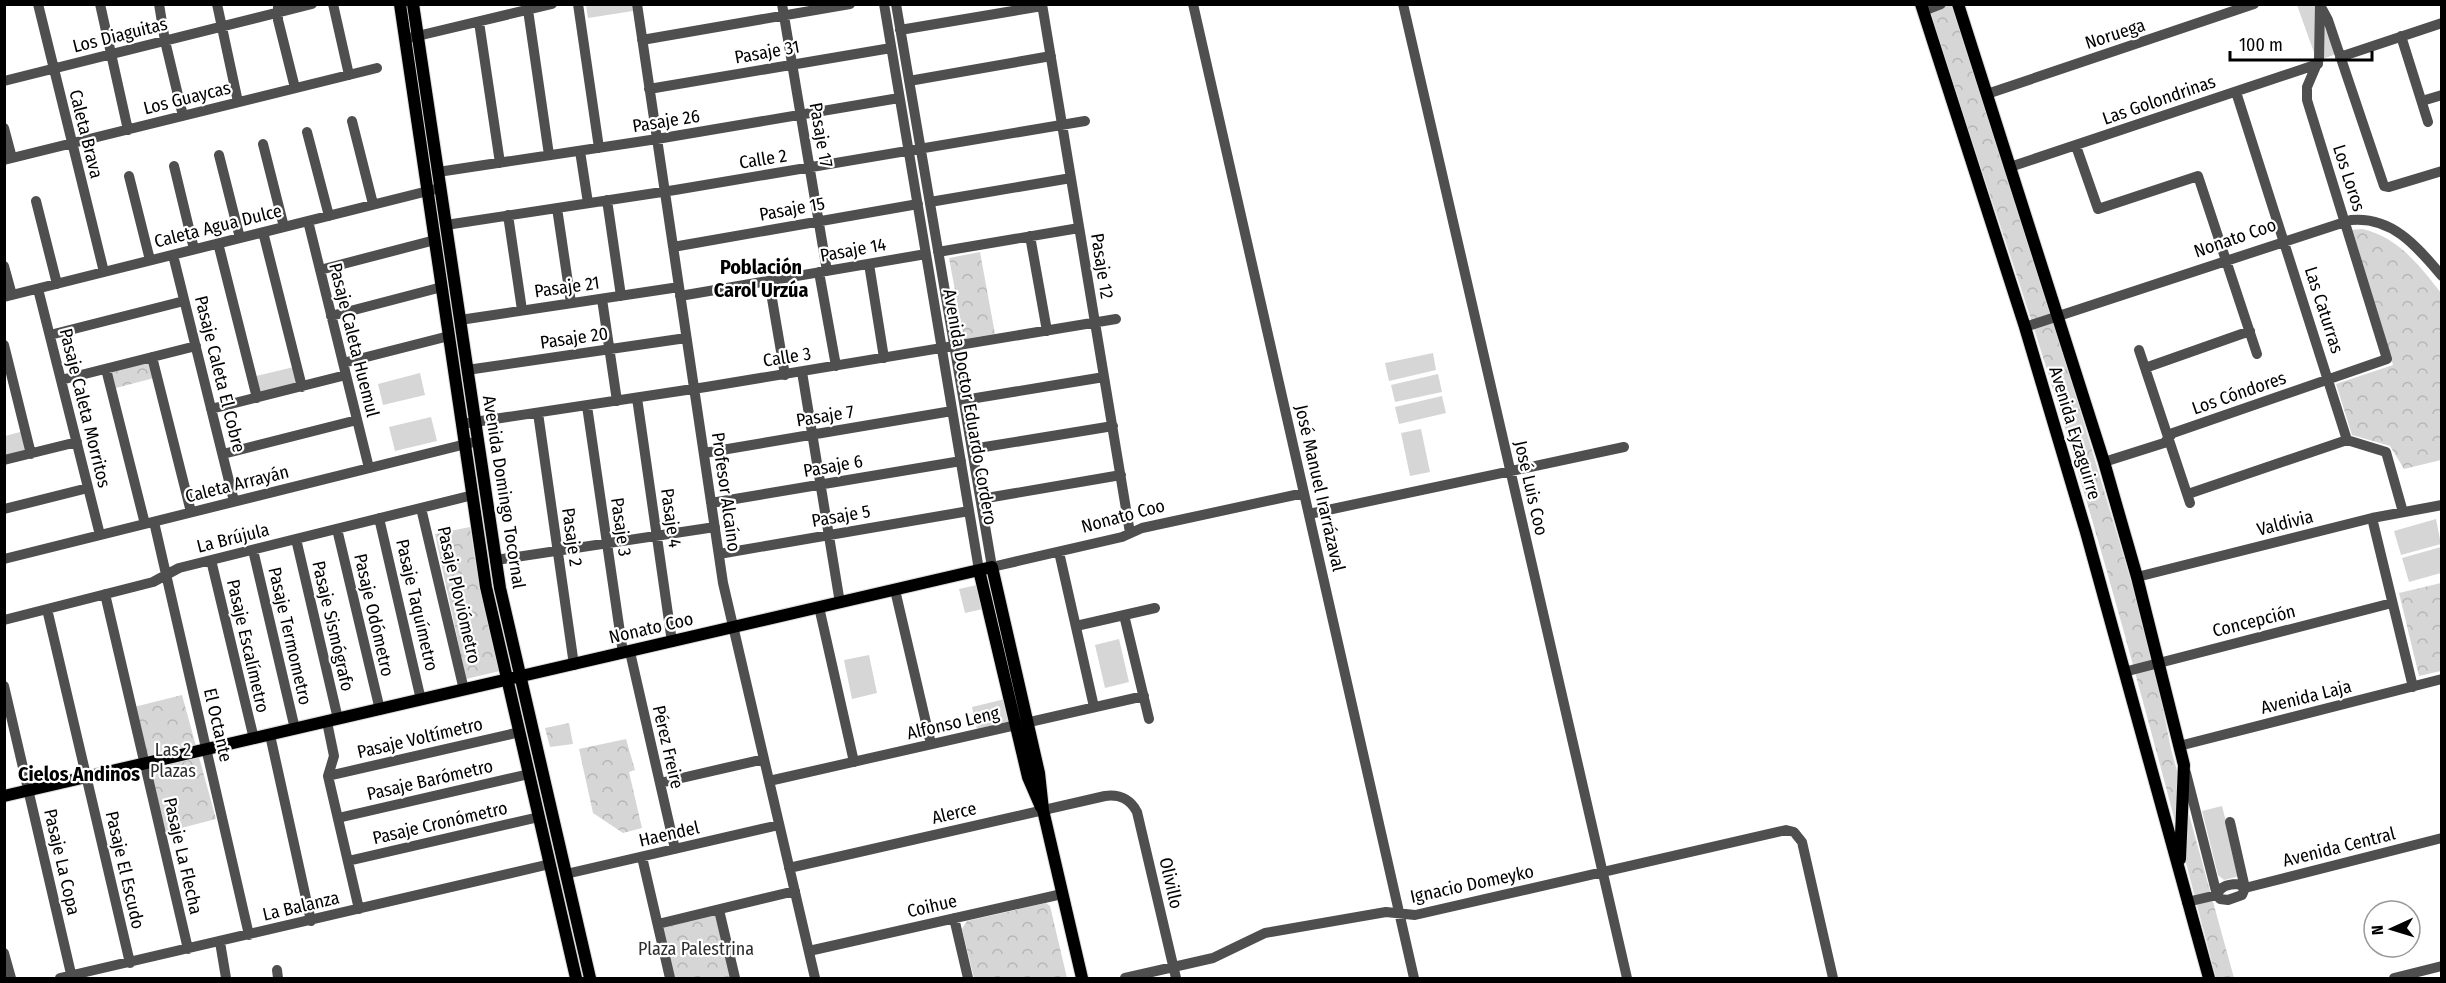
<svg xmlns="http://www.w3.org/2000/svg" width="2446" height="983" viewBox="0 0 2446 983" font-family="'Fira Sans Condensed',sans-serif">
<defs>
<pattern id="forest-crowns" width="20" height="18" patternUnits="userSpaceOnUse" patternTransform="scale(1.5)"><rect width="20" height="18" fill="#d6d6d6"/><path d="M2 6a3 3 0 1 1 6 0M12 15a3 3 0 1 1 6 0" fill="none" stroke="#b6b6b6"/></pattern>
</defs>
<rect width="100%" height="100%" fill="#fff"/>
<path fill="#d6d6d6" d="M586 5H632L633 11 588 18Z
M2297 5H2315L2336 54 2317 61Z
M1433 353 1436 370 1389 381 1385 363Z
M294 367 299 385 261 395 256 376Z
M420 373 425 395 383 405 378 384Z
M1438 374 1442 392 1395 402 1391 385Z
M1442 396 1446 413 1399 424 1395 407Z
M431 417 437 441 395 451 389 427Z
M1421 429 1430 472 1410 476 1401 433Z
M24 431 29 449 5 455V436Z
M2436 519 2441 544 2401 555 2394 531Z
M2441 547V573L2409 582 2402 558Z
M977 585 983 609 965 613 959 589Z
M1119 639 1129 682 1105 688 1095 645Z
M869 655 877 693 852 699 844 660Z
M1005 699 1010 721 977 729 972 707Z
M2222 806 2240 876 2224 880 2218 875 2202 811Z"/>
<path fill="url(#forest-crowns)" d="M1926 5H1955L2049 306 2151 648 2171 749 2234 978H2216C2158 755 2099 530 2028 310 1995 208 1960 106 1926 5Z
M2362 229C2398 237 2419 265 2441 293V460L2404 469 2390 446 2352 435 2336 384 2393 365 2351 230Z
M980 252 995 334 964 339 949 258Z
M149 360 154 378 116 388 111 369Z
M470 527 475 560 500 671 466 679 435 534Z
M2441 583V671L2419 676 2399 593Z
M182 695 216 819 166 832 134 707Z
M569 723 573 744 550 747 545 728Z
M626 739 635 770 629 772 642 828 623 833 593 813 579 749Z
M1046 903 1050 906 1067 978H974L962 929 967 921Z
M715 913 733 978H673L662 929 665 925Z"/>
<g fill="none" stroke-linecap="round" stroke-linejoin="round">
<g stroke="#dbdbdb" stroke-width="14">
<path id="major" d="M400 4 486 587 576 978
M413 4 500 588 590 978
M1921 4 2025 327 2086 532 2209 978
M1958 4 2104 462 2137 577 2184 765 2180 859
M979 570 1028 777 1041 807
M4 796 992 567 1039 773 1043 810 1082 978"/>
</g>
<path stroke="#4f4f4f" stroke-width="10" d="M38 4 104 272
M100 4 128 130
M159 4 165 41 183 116
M217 4 238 102
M278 4V20L295 88
M333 4 349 75
M578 4 599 148
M637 4 723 583 815 978
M782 4 827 271
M884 4 979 570
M896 4 992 567 1122 537 1142 528 1304 493
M1042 4 1130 533
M1193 4 1414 978
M1403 4 1627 978
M2322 9 2328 20 2384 186 2389 187 2442 171
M528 10 549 155
M1923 11 1941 4
M479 22 500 163
M900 30 1042 6
M2401 36 2428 122
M409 38 552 4
M642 40 850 4
M2340 57 2442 23
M4 81 312 4
M909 81 1051 56
M649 89 891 48
M2236 92 2347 440
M1987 94 2254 4
M2422 101 2442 95
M352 121 373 204
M4 128 12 158
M307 132 329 216
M263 144 284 227
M2076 146 2098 209 2198 176 2257 354
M580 151 588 203
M219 155 240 238
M4 160 377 68
M174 166 194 249
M2010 167 2318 64
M438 172 657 139 899 98
M129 176 150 260
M607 200 621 296
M36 201 57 284
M930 202 1071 178
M557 208 571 303
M508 215 522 310
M308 221 369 468
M446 225 675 190 1085 121
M263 232 302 387
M1030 236 1047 331
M218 243 257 398
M673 247 918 204
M938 252 1079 228
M173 255 234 501
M869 264 884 358
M4 266 12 295
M320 270 435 240
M819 272 836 366
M769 281 785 375
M38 289 100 535
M680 296 926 254
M4 297 440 188
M602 299 617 401
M331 316 442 287
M460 320 679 287
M2025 327 2351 220C2393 216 2418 248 2442 276
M50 335 184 301
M4 345 31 454
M2139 350 2190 503
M152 357 191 512
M343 363 449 336
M2145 368 2250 331
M106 369 145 524
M467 370 686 338
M802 372 840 603
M61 380 196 346
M637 398 672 642
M964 400 1104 377
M587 406 623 653
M211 409 346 375
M538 413 574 665
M468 423 706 387 1116 319
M2347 440 2386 452 2403 512
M972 449 1113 426
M704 453 952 411
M223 454 357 420
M4 460 77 442
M2104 462 2164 443 2173 433 2387 359 2307 100V87L2319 59 2320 4
M2188 494 2347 440
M981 499 1121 475
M711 503 961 461
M421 508 464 690
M4 509 88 488
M1309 514 1624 447
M379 518 421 700
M2372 518 2413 687
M154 522 249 935
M337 529 380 710
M296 539 338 719
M253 550 295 729
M1059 552 1094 707
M719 554 969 511
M4 559 478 441
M211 560 254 739
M496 560 715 527
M2137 577 2372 518 2442 505
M895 590 931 744
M105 594 188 949
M819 607 854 762
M47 609 130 963
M1124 615 1149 719
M4 620 153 582 179 568 473 495
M1076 626 1155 608
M630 652 675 849
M2124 672 2392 603
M4 686 72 978
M327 722 334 756 328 776 359 909
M270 735 311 921
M2179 746 2442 679
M2186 773 2217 895
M328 776 520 732
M769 781 1144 696
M660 783 764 759
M338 818 529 774
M2230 822 2245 888
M642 857 670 978
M348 861 539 817
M789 868 1105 796C1120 794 1130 799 1137 812L1176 978
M566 874 779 825
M2217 895 2220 899 2228 900 2242 895 2245 888
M2187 902 2217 895C2220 885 2230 884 2238 884L2245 888 2442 838
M719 910 735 978
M954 918 968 978
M658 924 795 891
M220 942 226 978
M809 951 1062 894
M4 953 11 978
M277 970 278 978
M60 978 550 864
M1125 978 1213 958 1265 933 1386 912 1415 915 1786 830 1794 832 1802 842 1833 978
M2394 978 2442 966"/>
<use href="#major" stroke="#000" stroke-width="12"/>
</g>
<g text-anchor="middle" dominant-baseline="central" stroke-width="4.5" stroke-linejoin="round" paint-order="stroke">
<g font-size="18" fill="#000" stroke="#fff">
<text transform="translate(2115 34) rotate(-18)">Noruega</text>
<text transform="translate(120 35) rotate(-14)">Los Diaguitas</text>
<text transform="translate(767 52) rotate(-10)">Pasaje 31</text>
<text transform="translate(187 98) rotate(-14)">Los Guaycas</text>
<text transform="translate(2159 100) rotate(-19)">Las Golondrinas</text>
<text transform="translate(666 121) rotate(-9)">Pasaje 26</text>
<text transform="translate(86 134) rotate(76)">Caleta Brava</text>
<text transform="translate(821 135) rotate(80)">Pasaje 17</text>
<text transform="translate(763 159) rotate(-9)">Calle 2</text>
<text transform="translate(2349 178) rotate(72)">Los Loros</text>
<text transform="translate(792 209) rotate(-10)">Pasaje 15</text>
<text transform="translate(218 226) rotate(-14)">Caleta Agua Dulce</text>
<text transform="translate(2235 238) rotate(-19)">Nonato Coo</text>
<text transform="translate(853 250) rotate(-10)">Pasaje 14</text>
<text transform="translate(1102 266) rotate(81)">Pasaje 12</text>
<text transform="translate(567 287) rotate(-8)">Pasaje 21</text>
<text transform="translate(2324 310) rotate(72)">Las Caturras</text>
<text transform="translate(574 338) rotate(-8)">Pasaje 20</text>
<text transform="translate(354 340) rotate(76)">Pasaje Caleta Huemul</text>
<text transform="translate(787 357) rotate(-9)">Calle 3</text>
<text transform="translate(220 374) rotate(76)">Pasaje Caleta El Cobre</text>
<text transform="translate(2239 393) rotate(-19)">Los Cóndores</text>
<text transform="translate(970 407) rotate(80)">Avenida Doctor Eduardo Cordero</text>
<text transform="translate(85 408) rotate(76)">Pasaje Caleta Morritos</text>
<text transform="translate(825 416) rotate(-9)">Pasaje 7</text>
<text transform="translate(2075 433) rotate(73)">Avenida Eyzaguirre</text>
<text transform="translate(833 466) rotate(-10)">Pasaje 6</text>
<text transform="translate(237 484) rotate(-14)">Caleta Arrayán</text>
<text transform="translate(1320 488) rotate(77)">José Manuel Irarrázaval</text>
<text transform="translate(1531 488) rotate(77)">José Luis Coo</text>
<text transform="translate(504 492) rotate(81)">Avenida Domingo Tocornal</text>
<text transform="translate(726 492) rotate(82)">Profesor Alcaíno</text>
<text transform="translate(841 516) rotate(-10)">Pasaje 5</text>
<text transform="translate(1123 516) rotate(-15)">Nonato Coo</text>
<text transform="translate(671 518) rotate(82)">Pasaje 4</text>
<text transform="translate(2285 523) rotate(-14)">Valdivia</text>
<text transform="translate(621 527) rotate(82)">Pasaje 3</text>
<text transform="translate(572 537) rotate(82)">Pasaje 2</text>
<text transform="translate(233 538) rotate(-14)">La Brújula</text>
<text transform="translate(459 595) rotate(77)">Pasaje Ploviómetro</text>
<text transform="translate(417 605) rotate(77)">Pasaje Taquímetro</text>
<text transform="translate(374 615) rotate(77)">Pasaje Odómetro</text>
<text transform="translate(2254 621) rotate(-14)">Concepción</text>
<text transform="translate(333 626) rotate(77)">Pasaje Sismógrafo</text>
<text transform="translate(651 628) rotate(-13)">Nonato Coo</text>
<text transform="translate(290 636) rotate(77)">Pasaje Termometro</text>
<text transform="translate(248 646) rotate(77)">Pasaje Escalímetro</text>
<text transform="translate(2306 697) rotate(-14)">Avenida Laja</text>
<text transform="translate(953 723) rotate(-13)">Alfonso Leng</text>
<text transform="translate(218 725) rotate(77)">El Octante</text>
<text transform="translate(420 738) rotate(-13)">Pasaje Voltímetro</text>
<text transform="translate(668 747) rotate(77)">Pérez Freire</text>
<text transform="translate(430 780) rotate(-13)">Pasaje Barómetro</text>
<text transform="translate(954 813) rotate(-13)">Alerce</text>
<text transform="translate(440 823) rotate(-13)">Pasaje Cronómetro</text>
<text transform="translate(669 834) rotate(-13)">Haendel</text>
<text transform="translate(2339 847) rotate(-14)">Avenida Central</text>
<text transform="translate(183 856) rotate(77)">Pasaje La Flecha</text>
<text transform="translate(62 862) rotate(77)">Pasaje La Copa</text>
<text transform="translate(125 870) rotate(77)">Pasaje El Escudo</text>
<text transform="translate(1171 883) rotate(77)">Olivillo</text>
<text transform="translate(1472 884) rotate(-12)">Ignacio Domeyko</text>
<text transform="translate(301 906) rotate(-13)">La Balanza</text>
<text transform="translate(932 906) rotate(-13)">Coihue</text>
</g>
<g font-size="18" fill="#2d2d2d" stroke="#fff">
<text x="173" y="750">Las 2<tspan x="173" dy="21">Plazas</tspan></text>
<text x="696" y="949">Plaza Palestrina</text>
</g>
<g font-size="20" font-weight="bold" fill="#000" stroke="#fff">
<text x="761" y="267">Población<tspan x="761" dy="23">Carol Urzúa</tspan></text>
<text x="79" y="774">Cielos Andinos</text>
</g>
</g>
<rect width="2446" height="983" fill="none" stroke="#000000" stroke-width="12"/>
<g transform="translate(2392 929) rotate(266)"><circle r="28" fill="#ffffff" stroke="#999999" stroke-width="1.5"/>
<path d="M0-4.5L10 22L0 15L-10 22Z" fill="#000000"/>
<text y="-9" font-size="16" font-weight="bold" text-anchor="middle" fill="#000000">N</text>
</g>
<path d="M2230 51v9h142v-9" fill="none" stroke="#000000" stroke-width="3"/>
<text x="2239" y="51" font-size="18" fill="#000000" stroke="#ffffff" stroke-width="4.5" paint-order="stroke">100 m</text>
</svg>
